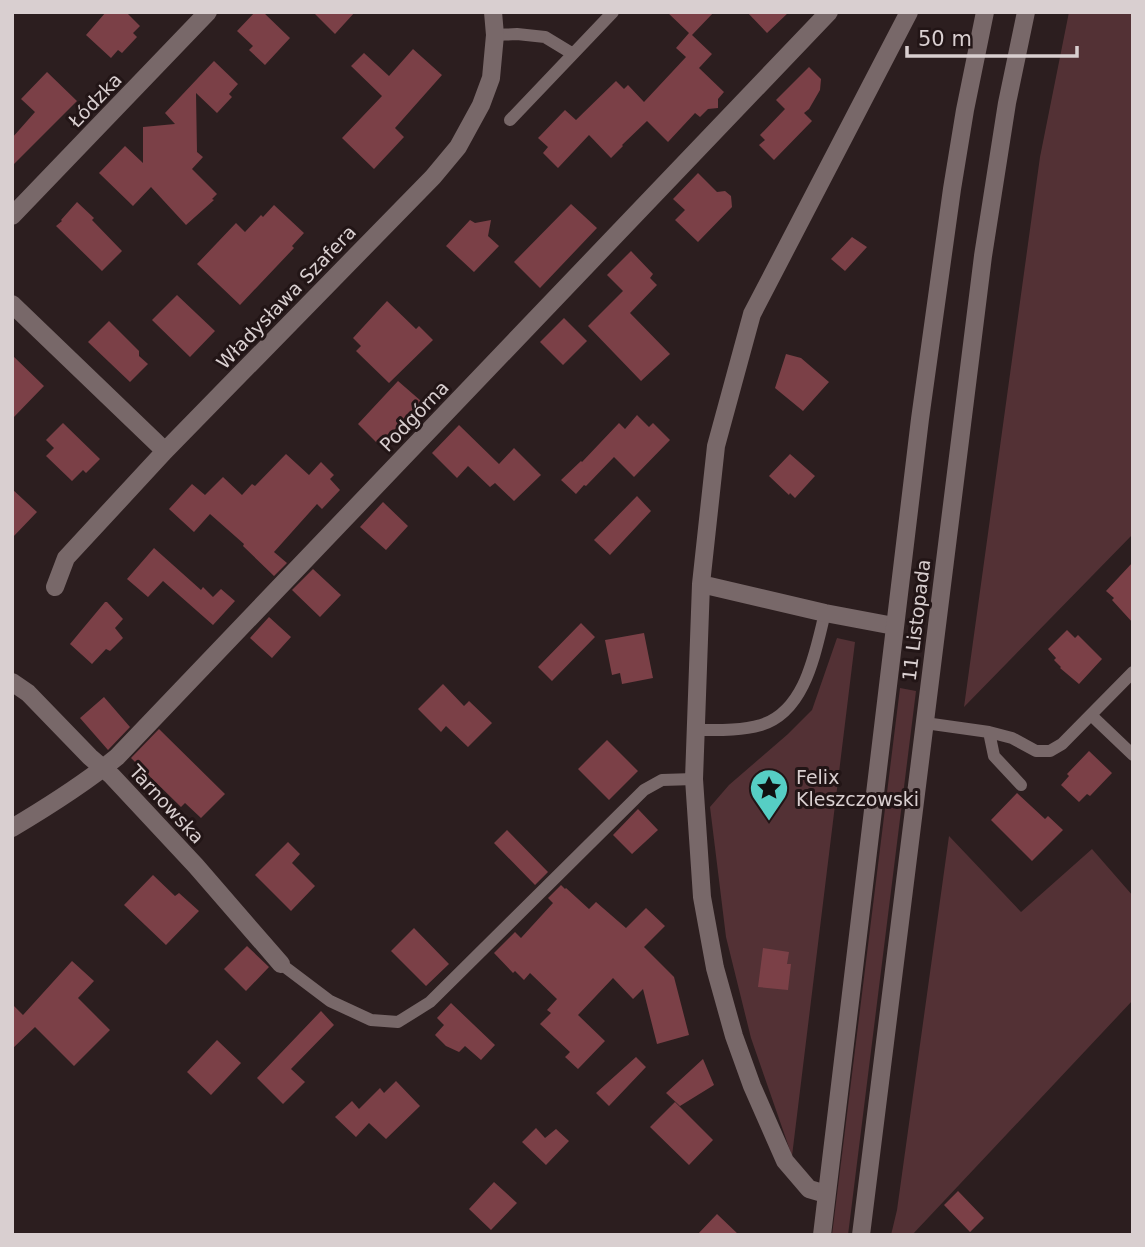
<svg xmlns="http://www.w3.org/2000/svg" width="1145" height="1247" viewBox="0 0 1145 1247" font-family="'DejaVu Sans',sans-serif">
<rect width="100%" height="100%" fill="#2c1e1f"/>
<path fill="#533135" d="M1069 12H1133V534L964 707 1040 157Z
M837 638 855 642 792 1156 751 1038 726 937 710 807 729 785 788 734 812 710Z
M900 688 916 691 848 1235H832Z
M949 836 1021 912 1092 849 1133 896V1000L912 1235H891L897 1210Z"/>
<path fill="#7b4047" d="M106 12H126L140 26 133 33 137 37 122 53 118 50 111 58 86 35Z
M255 12H263L290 38 265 65 249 50 253 46 237 31Z
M313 12H355L335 34Z
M667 12H714L692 35 712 54 699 68 724 92 718 99V108L708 109 700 117 695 113 668 142 647 121 622 145 623 146 611 158 589 135 558 168 543 153 548 147 538 138 565 110 576 120 616 81 624 89 628 85 644 102 686 57 676 48 689 33Z
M747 12H789L767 33Z
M413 49 442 75 395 128 404 137 374 169 342 138 382 96 351 66 364 53 389 76Z
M214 61 238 84 229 94 232 97 217 113 196 93 197 152 203 157 192 169 217 194 212 199 214 200 186 225 151 187 133 206 99 173 125 146 143 163V127L175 124 165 113Z
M809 67 821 79 820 90 809 109 804 113 812 121 774 160 759 145 765 140 760 135 785 109 776 100Z
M47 72 77 101 12 166V138L35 112 21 99Z
M698 173 717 192 725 191 731 196 732 207 698 242 675 220 685 210 673 199Z
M77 202 94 218 92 220 122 251 102 271 56 226 62 221 61 220Z
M571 204 597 228 540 288 514 262Z
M274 205 304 233 292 246 294 248 240 305 197 264 236 223 245 232 261 215 263 217Z
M470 220 475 223 491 220 488 236 499 246 474 272 446 246Z
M852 237 867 247 845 271 831 259Z
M631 251 653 274 650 278 657 285 630 313 670 354 641 381 588 326 623 291 607 275Z
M177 295 215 331 190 357 152 320Z
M387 301 416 329 419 326 433 340 389 383 356 351 361 346 353 338Z
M564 318 587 341 563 365 540 342Z
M109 321 139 351V356L148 364 130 382 88 342Z
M786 354 801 358 829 382 803 411 775 388Z
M12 355 44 386 12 419Z
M398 381 421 401 380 446 358 424Z
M637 415 649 427 653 423 670 440 634 477 614 457 586 486 584 485 576 494 561 480 581 461 582 462 619 423 625 429Z
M63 423 100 459 86 473 83 470 72 481 46 456 54 448 46 440Z
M459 425 499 464 514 448 541 475 514 501 495 483 490 487 468 466 457 478 432 453Z
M286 454 309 475 321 462 334 475 330 479 340 490 322 509 317 504 274 552 287 563 274 576 243 546 244 544 210 514 194 532 169 509 192 484 205 495 223 477 242 495 252 484 255 486Z
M790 454 815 476 795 498 790 493 789 495 769 476Z
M12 489 37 512 12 538Z
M637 496 651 511 610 555 594 540Z
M383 502 408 526 386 550 360 527Z
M154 548 201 590 203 587 213 597 221 589 235 601 213 625 163 581 148 597 127 579Z
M1133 562V623L1112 600 1114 598 1106 591Z
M313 569 341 595 320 617 292 590Z
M105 602H107L123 619 115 628 123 638 110 651 106 649 92 664 70 644Z
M269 617 291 637 272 658 250 638Z
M581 623 595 637 552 681 538 667Z
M1067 630 1075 638 1078 635 1102 659 1079 684 1060 668 1061 667 1054 660 1056 658 1048 649Z
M644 633 653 678 622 684 620 673 612 675 605 640Z
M443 684 464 706 469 701 492 723 468 747 446 726 441 732 418 709Z
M104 697 130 727 108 750 80 718Z
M159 729 225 794 201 818 185 803 181 807 131 758Z
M607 740 638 771 609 800 578 769Z
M1089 751 1112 773 1090 796 1087 794 1079 802 1061 785 1069 776 1067 774Z
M1017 793 1045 819 1048 816 1063 830 1032 861 991 820Z
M638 809 658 830 632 854 613 835Z
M507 830 548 872 535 885 494 843Z
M288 842 300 854 292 863 315 886 291 911 255 875Z
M153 875 175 896 179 893 199 911 166 945 124 905Z
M561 885 565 889 566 888 589 909 596 902 626 928 646 908 665 926 644 947 674 977 689 1035 657 1044 643 989 633 999 613 978 578 1015 605 1041 578 1069 565 1057 570 1052 540 1024 551 1013 547 1010 557 999 530 973 524 980 515 971 513 973 494 953 515 932 521 938 553 903 548 898Z
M414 928 449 964 426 986 391 951Z
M247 946 269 967 246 991 224 969Z
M763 948 789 952 787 964H791L788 990 758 987Z
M72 961 94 981 78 998 110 1030 74 1066 35 1027 12 1049V1004L23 1015Z
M451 1003 495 1045 481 1060 465 1046 459 1052 446 1046 435 1035 444 1025 437 1018Z
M321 1011 334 1025 291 1069 305 1082 283 1104 257 1078Z
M217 1040 241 1063 211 1095 187 1072Z
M636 1057 646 1067 609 1106 596 1093Z
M703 1059 714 1085 680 1106 666 1093Z
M396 1081 420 1106 386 1139 369 1123 356 1137 335 1117 352 1101 359 1109 380 1088 384 1093Z
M675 1102 713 1140 689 1165 650 1127Z
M536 1128 545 1138 556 1129 569 1141 546 1165 522 1142Z
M494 1182 517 1203 491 1230 469 1209Z
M958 1191 984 1218 970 1232 944 1205Z
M717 1214 739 1235H697Z"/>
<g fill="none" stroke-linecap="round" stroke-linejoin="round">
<path stroke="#786869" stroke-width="12" d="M495 35 517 34 545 37 573 54
M510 120 613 12
M1091 715 1133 755
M925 723 989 732 1012 738 1036 751H1050L1062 744 1133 672
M696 730C717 730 740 731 761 725 806 711 815 652 825 613
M989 732 994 756 1021 785
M281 964 330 1001 371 1020 398 1022 430 1002 644 790 662 780 694 779"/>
<path stroke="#786869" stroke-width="18" d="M12 216 208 12
M12 304 165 451
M701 584 825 613 894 626
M55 587 66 558 165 451 433 177 458 147 481 105 491 78 495 35 493 12
M12 682 28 693 90 757 112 776 196 866 281 964
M12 828C49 806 84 784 117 757L829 12
M826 1194 809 1189 785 1161 752 1086 734 1036 715 968 702 897 694 779 701 584 716 446 752 314 909 12"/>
<path stroke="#786869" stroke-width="18" d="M822 1235 920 419 952 189 965 110 985 12
M861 1235 983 256 1007 103 1026 12"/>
</g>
<defs>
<g id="sight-pin" transform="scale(2.0125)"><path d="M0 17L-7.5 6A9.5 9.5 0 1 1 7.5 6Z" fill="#56cec4" stroke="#221516"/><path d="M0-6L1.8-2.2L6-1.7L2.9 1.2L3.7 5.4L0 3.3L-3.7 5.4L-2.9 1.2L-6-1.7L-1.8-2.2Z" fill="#111"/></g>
</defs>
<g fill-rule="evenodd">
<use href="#sight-pin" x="769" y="788"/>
</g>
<g text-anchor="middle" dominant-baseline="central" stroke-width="6" stroke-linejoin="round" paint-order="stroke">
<g font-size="19" fill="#d9cfd0" stroke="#221516">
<text transform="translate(95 100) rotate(-46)">Łódzka</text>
<text transform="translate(286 297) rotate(-46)">Władysława Szafera</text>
<text transform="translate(414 416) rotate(-46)">Podgórna</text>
<text transform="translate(916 620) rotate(-83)">11 Listopada</text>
<text transform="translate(167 804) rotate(47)">Tarnowska</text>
</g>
<g font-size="19" fill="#d9cfd0" stroke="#221516" text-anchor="start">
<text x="796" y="777">Felix<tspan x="796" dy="22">Kleszczowski</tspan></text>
</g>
</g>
<rect width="1145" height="1247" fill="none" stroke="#d9cfd0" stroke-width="28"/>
<path d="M907 46v10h170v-10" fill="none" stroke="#d9cfd0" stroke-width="3.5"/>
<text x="918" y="46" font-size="21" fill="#d9cfd0" stroke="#221516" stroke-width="5" paint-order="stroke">50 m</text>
</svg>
